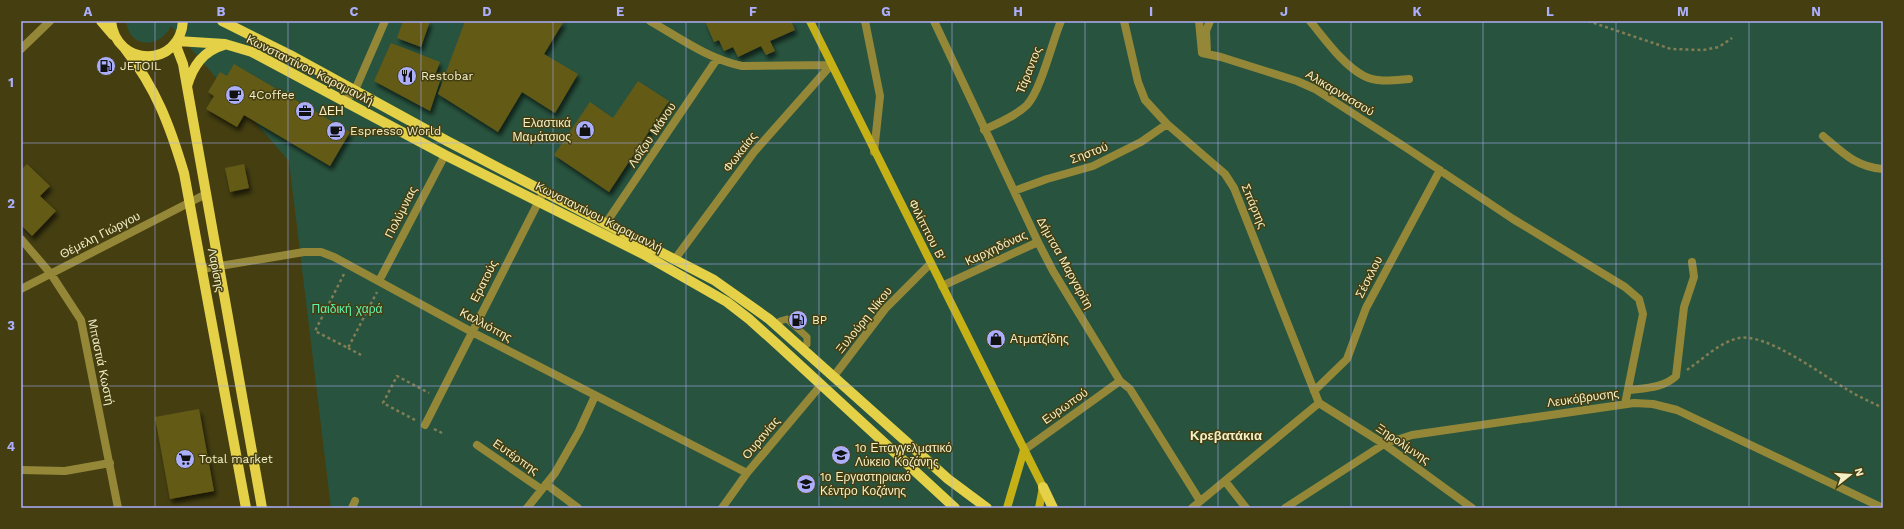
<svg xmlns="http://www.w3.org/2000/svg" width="1904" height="529" viewBox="0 0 1904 529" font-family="'Work Sans',sans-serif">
<defs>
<filter id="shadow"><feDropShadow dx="2.5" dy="4.5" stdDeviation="2" flood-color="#0009"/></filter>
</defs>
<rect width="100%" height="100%" fill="#443e11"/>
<path fill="#28543f" d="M126 21H1883V508H331L289 161 171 26C160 49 129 49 126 21Z"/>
<path fill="#635a18" filter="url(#shadow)" d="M403 21H430L421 47 397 38Z
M465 21H564L544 54 578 74 555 113 522 92 498 132 438 94Z
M705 21H791L795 30 770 41 775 51 766 55 761 46 738 57 733 47 724 51 719 40 714 42Z
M391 43 440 62 435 75 441 78 430 111 374 81Z
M234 64 350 132 330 166 244 115 237 127 206 109 214 96 208 92 220 72 227 76Z
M638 81 669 101 609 192 554 155 590 102 613 118Z
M27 164 50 186 40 196 56 211 32 236 21 225V170Z
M244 164 249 188 230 192 225 168Z
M199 409 214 491 170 499 155 417Z"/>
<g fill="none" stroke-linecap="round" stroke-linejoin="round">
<path stroke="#827d52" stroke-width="2.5" stroke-dasharray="3 3" stroke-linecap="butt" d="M1588 21 1671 49 1703 50 1719 47 1732 38
M344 274 315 331 348 348 377 292
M348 348 361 355
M1687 370C1703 359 1720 342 1739 338 1768 333 1823 376 1848 390 1859 397 1871 402 1883 408
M415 420 383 403 397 376 429 393
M434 429 442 433"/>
<path stroke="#948838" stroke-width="7" d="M780 321 787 319 807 337V344"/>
<path stroke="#948838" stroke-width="8" d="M650 21C680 38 708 59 742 66L831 65
M865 21 880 96 874 152
M934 21 1038 242 1053 271 1120 381 1130 389 1200 501
M1124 21 1138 82 1145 100 1167 124 1225 174 1234 188 1319 403
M1199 21 1202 53 1221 57 1297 81 1315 89 1405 147 1513 219 1625 287 1639 299 1643 314 1625 404
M1310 21C1325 39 1343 65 1364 76 1377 83 1395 80 1409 79
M21 49 50 21
M1207 54 1206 31 1210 21
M344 102 355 90 385 21
M984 130C998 123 1016 116 1027 105 1041 90 1052 42 1061 21
M1823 136C1843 153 1856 167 1883 169
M1014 191 1047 179 1093 166 1141 142 1167 124
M606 223 717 59
M21 239 51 274 81 320 118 508
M675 259 754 152 831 65
M202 269 304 252H321L334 257 472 332 747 473
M379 281 445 155
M942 286 1038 242
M21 289 206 194
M834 376 885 309 931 263
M1629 390C1645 388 1664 388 1676 376L1684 307 1694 277 1692 262
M1314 391 1347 359 1366 308 1440 170
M1319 403 1384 444 1472 508
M425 425 544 191
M477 445 541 489
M1024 450 1120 381
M21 470 65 471 110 463
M1225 481 1246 508
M546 484 578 508
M352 508 355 501
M527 508 555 473 579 431 595 396
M722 508 747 473 821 385
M1192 508 1319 403
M1285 508 1384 444 1412 435 1634 403 1653 404 1677 410 1883 508"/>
<path stroke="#c5b116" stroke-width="8" d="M810 21 1043 487 1039 508
M1007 508 1024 450"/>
<path stroke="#e5d148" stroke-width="10" d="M101 21 113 35
M111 21C116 68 180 68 183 21
M222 21 290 55 447 141 714 280 769 319 948 479 987 508
M177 41 225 44 252 52 445 155 643 254 727 302 749 319 778 345 955 508
M175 43 183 64 262 508
M125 49C156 88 170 126 184 173L246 508
M187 86C193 66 203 51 224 45
M1043 487 1053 508"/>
</g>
<path fill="none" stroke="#abaffb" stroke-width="1" stroke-opacity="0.55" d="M155 21V508M288 21V508M421 21V508M553 21V508M686 21V508M819 21V508M952 21V508M1085 21V508M1218 21V508M1351 21V508M1483 21V508M1616 21V508M1749 21V508M21 143H1883M21 264H1883M21 386H1883"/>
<defs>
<g id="fuel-disc" transform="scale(1)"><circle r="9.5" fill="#abaffb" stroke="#443e11"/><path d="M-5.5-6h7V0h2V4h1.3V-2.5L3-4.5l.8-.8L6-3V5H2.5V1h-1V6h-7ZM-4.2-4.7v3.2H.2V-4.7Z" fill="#111"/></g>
<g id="restaurant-disc" transform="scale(1)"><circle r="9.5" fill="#abaffb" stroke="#443e11"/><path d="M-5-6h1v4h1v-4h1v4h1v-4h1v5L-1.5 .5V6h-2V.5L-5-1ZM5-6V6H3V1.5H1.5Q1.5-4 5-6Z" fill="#111"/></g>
<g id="cafe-disc" transform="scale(1)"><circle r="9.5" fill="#abaffb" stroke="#443e11"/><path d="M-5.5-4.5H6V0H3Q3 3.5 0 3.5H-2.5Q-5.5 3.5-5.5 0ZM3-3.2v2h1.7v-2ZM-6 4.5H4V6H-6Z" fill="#111"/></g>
<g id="office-disc" transform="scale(1)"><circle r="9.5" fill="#abaffb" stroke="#443e11"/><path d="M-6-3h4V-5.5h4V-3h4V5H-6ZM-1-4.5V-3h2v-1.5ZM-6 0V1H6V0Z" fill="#111"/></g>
<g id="shop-disc" transform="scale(1)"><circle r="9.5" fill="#abaffb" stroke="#443e11"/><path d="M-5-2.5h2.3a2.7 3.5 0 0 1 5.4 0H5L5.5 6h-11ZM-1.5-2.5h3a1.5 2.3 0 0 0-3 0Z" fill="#111"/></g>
<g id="school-disc" transform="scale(1)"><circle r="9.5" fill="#abaffb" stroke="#443e11"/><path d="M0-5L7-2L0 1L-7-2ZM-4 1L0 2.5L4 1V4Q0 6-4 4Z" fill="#111"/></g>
<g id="supermarket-disc" transform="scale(1)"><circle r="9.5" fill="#abaffb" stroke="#443e11"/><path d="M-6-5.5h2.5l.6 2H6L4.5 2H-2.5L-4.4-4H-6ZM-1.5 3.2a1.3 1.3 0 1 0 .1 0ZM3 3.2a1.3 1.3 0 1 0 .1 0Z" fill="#111"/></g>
</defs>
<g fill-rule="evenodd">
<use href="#fuel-disc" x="106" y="66"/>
<use href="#restaurant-disc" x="407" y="76"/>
<use href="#cafe-disc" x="235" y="95"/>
<use href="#office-disc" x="305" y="111"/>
<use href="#shop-disc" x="585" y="130"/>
<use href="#cafe-disc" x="336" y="131"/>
<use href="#fuel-disc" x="798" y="320"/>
<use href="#shop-disc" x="996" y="339"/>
<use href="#school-disc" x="841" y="455"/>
<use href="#supermarket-disc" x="185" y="459"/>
<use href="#school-disc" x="806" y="484"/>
</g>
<g text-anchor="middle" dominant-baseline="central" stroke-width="3" stroke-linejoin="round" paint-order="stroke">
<g font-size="12" fill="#f4efc7" stroke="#443e11" text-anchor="start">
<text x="120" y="66">JETOIL</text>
<text x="421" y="76">Restobar</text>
<text x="249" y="95">4Coffee</text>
<text x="319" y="111">ΔΕΗ</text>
<text x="571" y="123" text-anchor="end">Ελαστικά<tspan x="571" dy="14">Μαμάτσιος</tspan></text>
<text x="350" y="131">Espresso World</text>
<text x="812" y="320">BP</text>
<text x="1010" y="339">Ατματζίδης</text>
<text x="855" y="448">1ο Επαγγελματικό<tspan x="855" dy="14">Λύκειο Κοζάνης</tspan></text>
<text x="199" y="459">Total market</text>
<text x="820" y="477">1ο Εργαστηριακό<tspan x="820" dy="14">Κέντρο Κοζάνης</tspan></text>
</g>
<g font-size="12" fill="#f4efc7" stroke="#443e11">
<text transform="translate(310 70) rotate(27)">Κωνσταντίνου Καραμανλή</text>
<text transform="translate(1029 70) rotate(-68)">Τάραντος</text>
<text transform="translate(1340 93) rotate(31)">Αλικαρνασσού</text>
<text transform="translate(652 135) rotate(-56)">Λοΐζου Μάνου</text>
<text transform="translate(740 152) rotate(-52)">Φωκαίας</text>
<text transform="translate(1089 153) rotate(-21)">Σηστού</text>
<text transform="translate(1254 206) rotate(67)">Σπάρτης</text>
<text transform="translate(401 212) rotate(-63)">Πολύμνιας</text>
<text transform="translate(599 217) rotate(27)">Κωνσταντίνου Καραμανλή</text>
<text transform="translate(927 230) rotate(63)">Φιλίππου Β'</text>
<text transform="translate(100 235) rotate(-27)">Θέμελη Γιώργου</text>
<text transform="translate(996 248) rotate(-25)">Καρχηδόνας</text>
<text transform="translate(1065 263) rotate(61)">Δήμτσα Μαργαρίτη</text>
<text transform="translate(216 270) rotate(79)">Λαρίσης</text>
<text transform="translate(1369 277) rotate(-63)">Σέσκλου</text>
<text transform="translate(484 281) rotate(-63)">Ερατούς</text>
<text transform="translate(864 320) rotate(-51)">Ξυλούρη Νίκου</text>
<text transform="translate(486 325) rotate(28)">Καλλιόπης</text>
<text transform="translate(101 362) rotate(78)">Μπαστιά Κωστή</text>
<text transform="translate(1583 398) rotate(-8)">Λευκόβρυσης</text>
<text transform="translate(1065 406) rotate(-35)">Ευρωπού</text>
<text transform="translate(761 438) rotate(-50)">Ουρανίας</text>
<text transform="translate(1403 444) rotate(34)">Ξηρολίμνης</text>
<text transform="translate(516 457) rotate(35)">Ευτέρπης</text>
</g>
<g font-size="12" fill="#61f3b2" stroke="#443e11">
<text x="347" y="309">Παιδική χαρά</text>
</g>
<g font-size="13" font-weight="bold" fill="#f4efc7" stroke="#443e11">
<text x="1226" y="435">Κρεβατάκια</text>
</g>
</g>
<rect width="1904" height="529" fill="none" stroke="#443e11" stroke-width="44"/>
<g transform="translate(1850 475) rotate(73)" stroke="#443e11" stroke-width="3" paint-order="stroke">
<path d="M0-3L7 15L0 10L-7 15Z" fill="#f4efc7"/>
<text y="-6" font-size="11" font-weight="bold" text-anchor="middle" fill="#f4efc7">N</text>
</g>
<rect x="22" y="22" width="1860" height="485" fill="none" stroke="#abaffb" stroke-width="1.5"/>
<g font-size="13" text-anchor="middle" font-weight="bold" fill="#abaffb">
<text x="88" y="16">A</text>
<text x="221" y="16">B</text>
<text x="354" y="16">C</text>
<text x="487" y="16">D</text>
<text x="620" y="16">E</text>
<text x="753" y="16">F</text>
<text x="886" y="16">G</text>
<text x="1018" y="16">H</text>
<text x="1151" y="16">I</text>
<text x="1284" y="16">J</text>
<text x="1417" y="16">K</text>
<text x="1550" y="16">L</text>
<text x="1683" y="16">M</text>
<text x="1816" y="16">N</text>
<text x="11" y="87">1</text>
<text x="11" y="208">2</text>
<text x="11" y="330">3</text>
<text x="11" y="451">4</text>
</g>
</svg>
